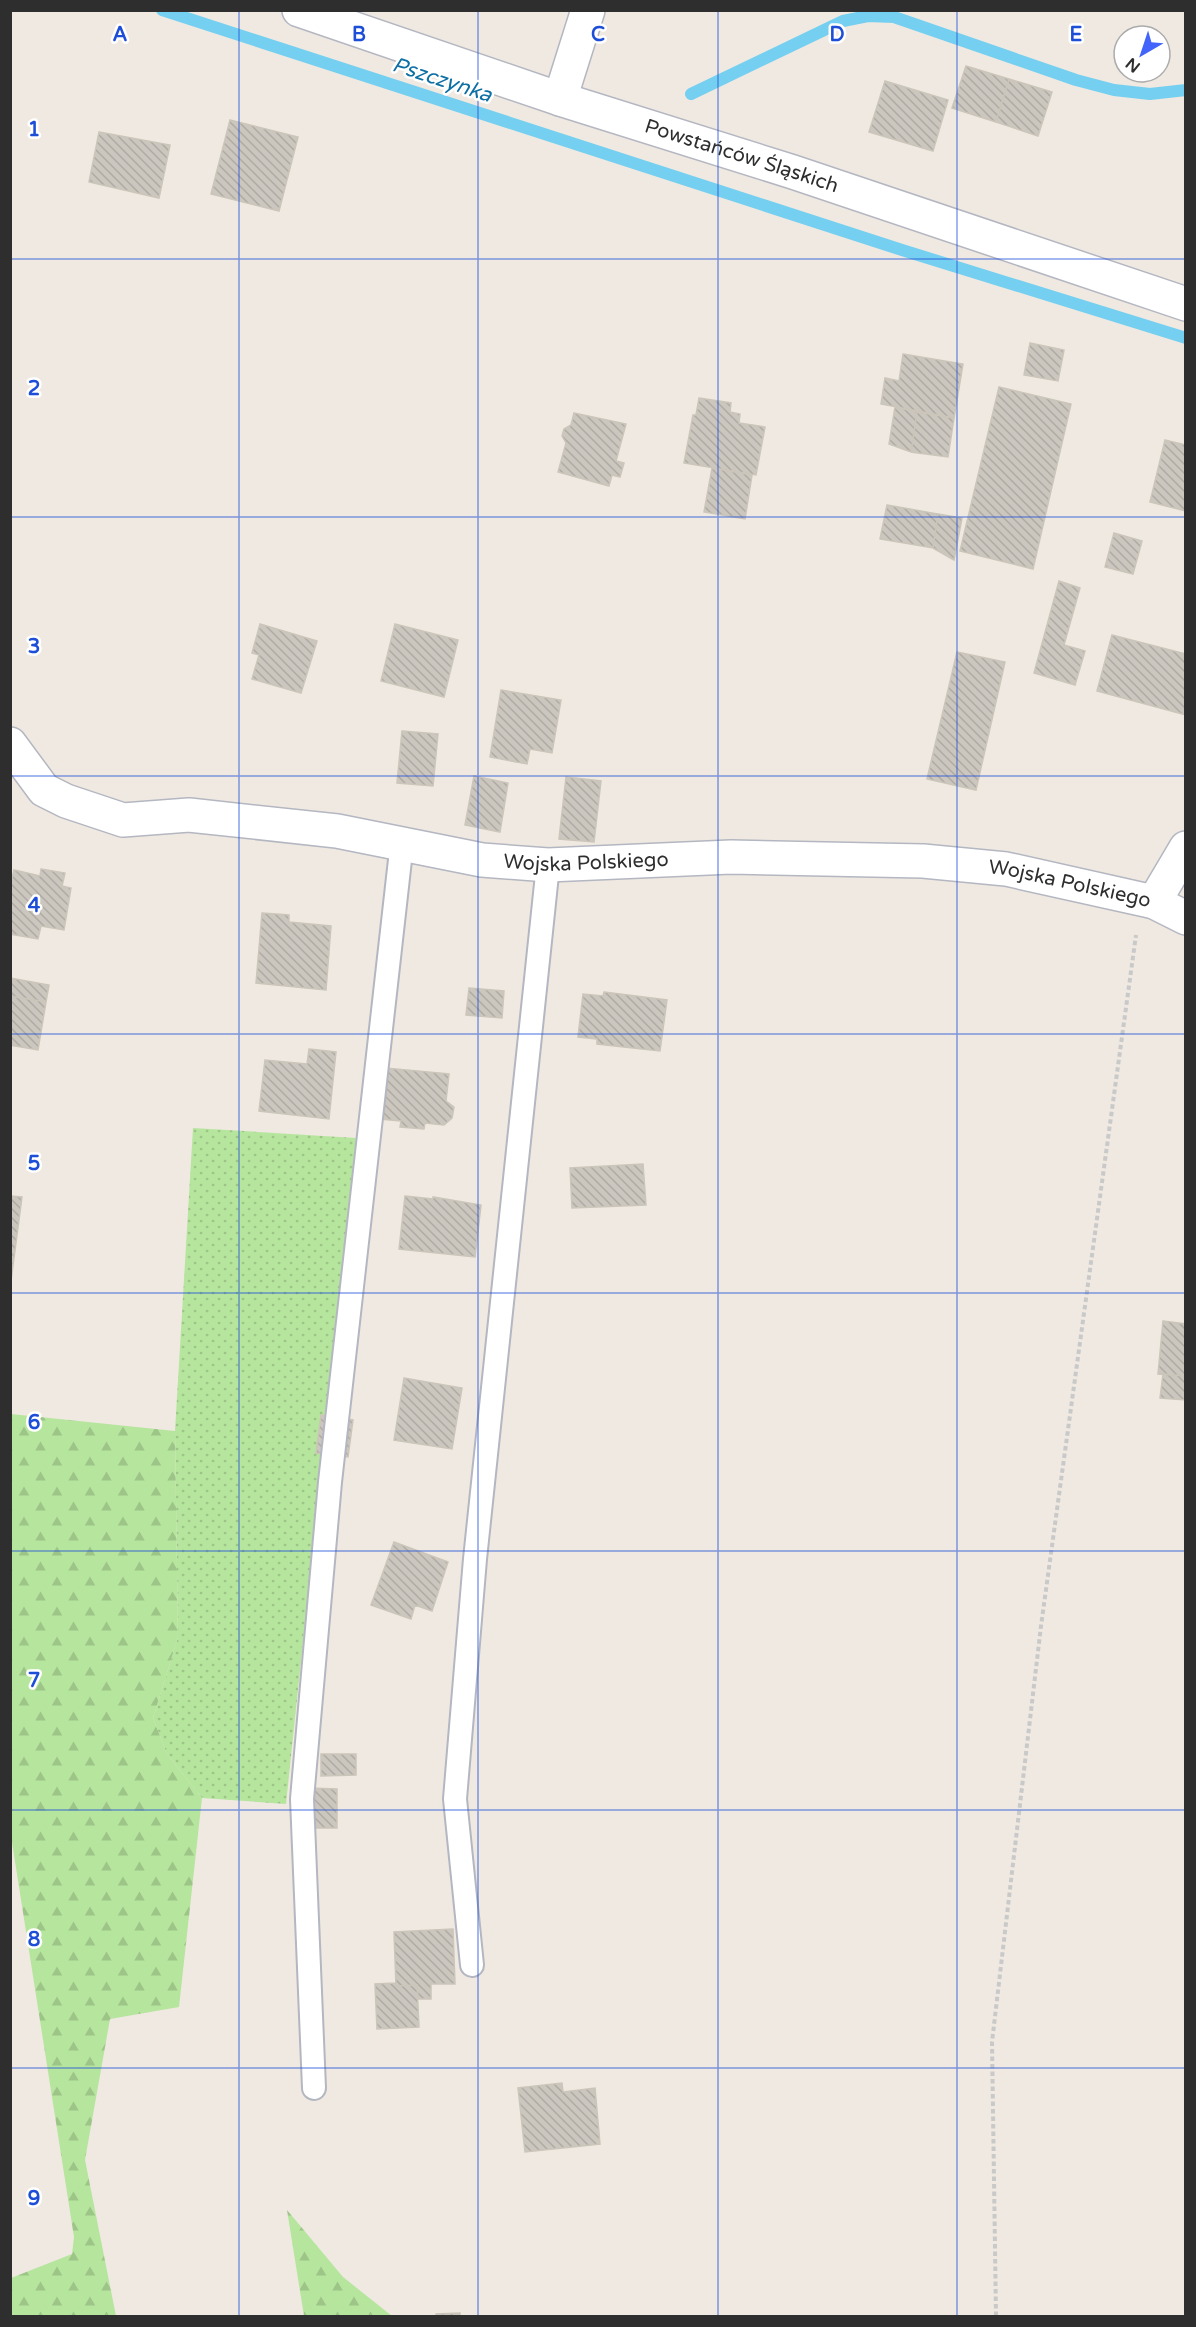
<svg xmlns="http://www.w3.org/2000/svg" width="1196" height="2327" viewBox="0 0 1196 2327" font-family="'Varela Round',sans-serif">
<defs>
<pattern id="grass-dots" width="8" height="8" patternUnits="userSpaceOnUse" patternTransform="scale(1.5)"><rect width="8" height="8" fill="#b6e59e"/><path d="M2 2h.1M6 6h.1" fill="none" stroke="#9dc588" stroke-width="1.8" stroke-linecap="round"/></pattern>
<pattern id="forest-firs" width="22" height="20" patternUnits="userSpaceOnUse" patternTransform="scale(1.5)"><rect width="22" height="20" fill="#b6e59e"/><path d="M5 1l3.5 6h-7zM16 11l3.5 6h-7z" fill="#9dc588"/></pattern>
<pattern id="building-back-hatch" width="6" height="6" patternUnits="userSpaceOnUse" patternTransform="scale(1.5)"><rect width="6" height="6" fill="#cbc7bf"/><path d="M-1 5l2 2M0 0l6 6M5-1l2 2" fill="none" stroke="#afaba4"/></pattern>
</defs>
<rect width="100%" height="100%" fill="#efe9e1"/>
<path fill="url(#grass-dots)" d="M193 1128 356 1138 286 1804 202 1798 167 1754 153 1718 178 1637 175 1431Z"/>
<path fill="url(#forest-firs)" d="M11 1414 175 1431 178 1637 153 1718 167 1754 202 1798 179 2007 110 2019 85 2160 116 2316H11V2278L72 2254 74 2237 11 1836Z
M287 2210 343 2277 392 2316H304Z"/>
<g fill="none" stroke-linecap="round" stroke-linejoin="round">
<path stroke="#75cff0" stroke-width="12" d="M162 10 902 250 1186 338
M691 94 843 21 868 16 894 17 1076 80 1114 90 1150 94 1186 90"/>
</g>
<path fill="url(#building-back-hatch)" stroke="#cbc5ba" stroke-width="1.5" d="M966 66 1009 79 996 122 952 108Z
M1009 79 1052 92 1038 136 996 122Z
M885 81 948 100 933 151 869 132Z
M230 120 298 137 279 211 211 194Z
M99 132 170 145 159 198 89 182Z
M1030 343 1064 350 1058 381 1024 375Z
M903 354 963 364 954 418 881 404 885 378 899 381Z
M999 387 1071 404 1033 569 960 551Z
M699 398 731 403 730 412 740 414 739 423 765 427 756 475 684 463 693 415H696Z
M895 407 917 412 911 452 889 444Z
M917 412 954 418 948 457 911 452Z
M574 413 626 424 616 461 624 463 620 477 612 475 609 486 558 472 566 443 562 436 564 429 571 425Z
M1165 440 1186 445V511L1150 502Z
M712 468 752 475 745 519 704 512Z
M887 505 938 514 933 548 880 539Z
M938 514 962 518 954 560 933 548Z
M1114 533 1142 541 1133 574 1105 567Z
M1059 581 1080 588 1064 645 1085 651 1075 685 1034 673Z
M260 624 317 641 301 693 252 679 259 655 252 653Z
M395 624 458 640 444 697 381 681Z
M1112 635 1186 654V715L1097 691Z
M957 652 1005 662 976 790 927 779Z
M501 690 561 700 552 753 530 749 527 764 490 757Z
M402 731 438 734 433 786 397 783Z
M474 776 508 783 500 832 465 825Z
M566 777 601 781 594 842 559 839Z
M41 869 65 873 62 886 71 888 64 930 41 926 38 939 10 934V887L14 870 40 876Z
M262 913 289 915V922L331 926 326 990 256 983Z
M10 978 49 985 46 1002 10 996Z
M469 988 504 991 502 1018 466 1015Z
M604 992 667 1000 660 1051 597 1044V1039L578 1037 583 994 603 996Z
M10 996 46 1002 38 1050 10 1045Z
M309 1049 336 1052 329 1119 259 1111 265 1060 307 1064Z
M385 1068 449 1074 446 1101 454 1107 452 1118 444 1125 425 1123 424 1129 400 1127 401 1121 380 1119Z
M643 1164 646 1205 572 1208 570 1168Z
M10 1196 22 1197 10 1288Z
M405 1196 433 1199V1197L481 1205 475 1257 399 1249Z
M1163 1321 1186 1324V1376L1158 1374Z
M1163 1374 1186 1376V1400L1160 1398Z
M404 1378 462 1388 452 1449 394 1440Z
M321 1415 353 1420 348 1457 316 1453Z
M394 1542 448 1562 432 1611 415 1605 411 1619 371 1605Z
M321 1754H356V1775L321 1776Z
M308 1788 337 1789V1828H308Z
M453 1929 455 1984H431V1999H418L417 1985 396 1986 394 1932Z
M395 1983 396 1986 417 1985 419 2027 377 2029 375 1984Z
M562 2083 563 2092 595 2088 600 2144 525 2152 518 2088Z
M460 2313V2316H436V2314Z"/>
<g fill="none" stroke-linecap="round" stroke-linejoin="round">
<g stroke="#b4b7c1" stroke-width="26">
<path id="lane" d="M472 1965 455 1799 475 1559 548 865
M314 2088 302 1799 330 1482 402 842"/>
</g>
<g stroke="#b4b7c1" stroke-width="36">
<g id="street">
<path d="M560 99 588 10"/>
<path id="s1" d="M10 744 44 790 66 801 123 820 189 815 337 831 482 860 548 865 731 857 923 861 1006 869 1154 902 1186 918"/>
<path d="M1154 902 1186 848"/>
</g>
</g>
<g stroke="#b4b7c1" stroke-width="36">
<g id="secondary">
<path id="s2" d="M299 10 560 99 793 172 1186 304"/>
</g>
</g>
<path stroke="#c9c9c9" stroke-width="4" stroke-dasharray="4.5 3" stroke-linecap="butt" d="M996 2316 992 2042 1041 1626 1136 935"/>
<use href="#lane" stroke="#fff" stroke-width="22"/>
<use href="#street" stroke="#fff" stroke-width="33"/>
<use href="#secondary" stroke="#fff" stroke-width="33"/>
</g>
<path fill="none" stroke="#1d4ed8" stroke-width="1.5" stroke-opacity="0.55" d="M239 10V2316M478 10V2316M718 10V2316M957 10V2316M10 259H1186M10 517H1186M10 776H1186M10 1034H1186M10 1293H1186M10 1551H1186M10 1810H1186M10 2068H1186"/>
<g text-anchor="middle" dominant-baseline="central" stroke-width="5" stroke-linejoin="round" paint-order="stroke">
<g font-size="20" fill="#2e2e2e" stroke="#fff">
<text stroke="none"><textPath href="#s2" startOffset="466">Powstańców Śląskich</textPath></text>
<text stroke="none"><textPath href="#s1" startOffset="609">Wojska Polskiego</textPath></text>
<text stroke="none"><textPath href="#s1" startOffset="1095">Wojska Polskiego</textPath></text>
</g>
<g font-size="21" font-style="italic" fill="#0d6fa3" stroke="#fff">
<text transform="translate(442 80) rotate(18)">Pszczynka</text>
</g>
</g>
<g font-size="20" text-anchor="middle" font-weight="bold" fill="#1d4ed8" stroke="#fff" stroke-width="5" stroke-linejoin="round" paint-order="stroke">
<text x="120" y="41">A</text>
<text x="359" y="41">B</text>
<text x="598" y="41">C</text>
<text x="837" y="41">D</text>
<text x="1076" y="41">E</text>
<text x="34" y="136">1</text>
<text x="34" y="395">2</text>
<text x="34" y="653">3</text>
<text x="34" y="912">4</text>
<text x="34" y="1170">5</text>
<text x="34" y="1429">6</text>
<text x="34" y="1687">7</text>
<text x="34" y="1946">8</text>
<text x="34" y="2205">9</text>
</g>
<rect width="1196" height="2327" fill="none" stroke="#2e2e2e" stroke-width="24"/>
<g transform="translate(1142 54) rotate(219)"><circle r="28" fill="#ffffff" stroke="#ababab" stroke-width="1.5"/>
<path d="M0-4.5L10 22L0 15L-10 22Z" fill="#4264fb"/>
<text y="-9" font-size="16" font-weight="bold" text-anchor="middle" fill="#2e2e2e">N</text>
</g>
</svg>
